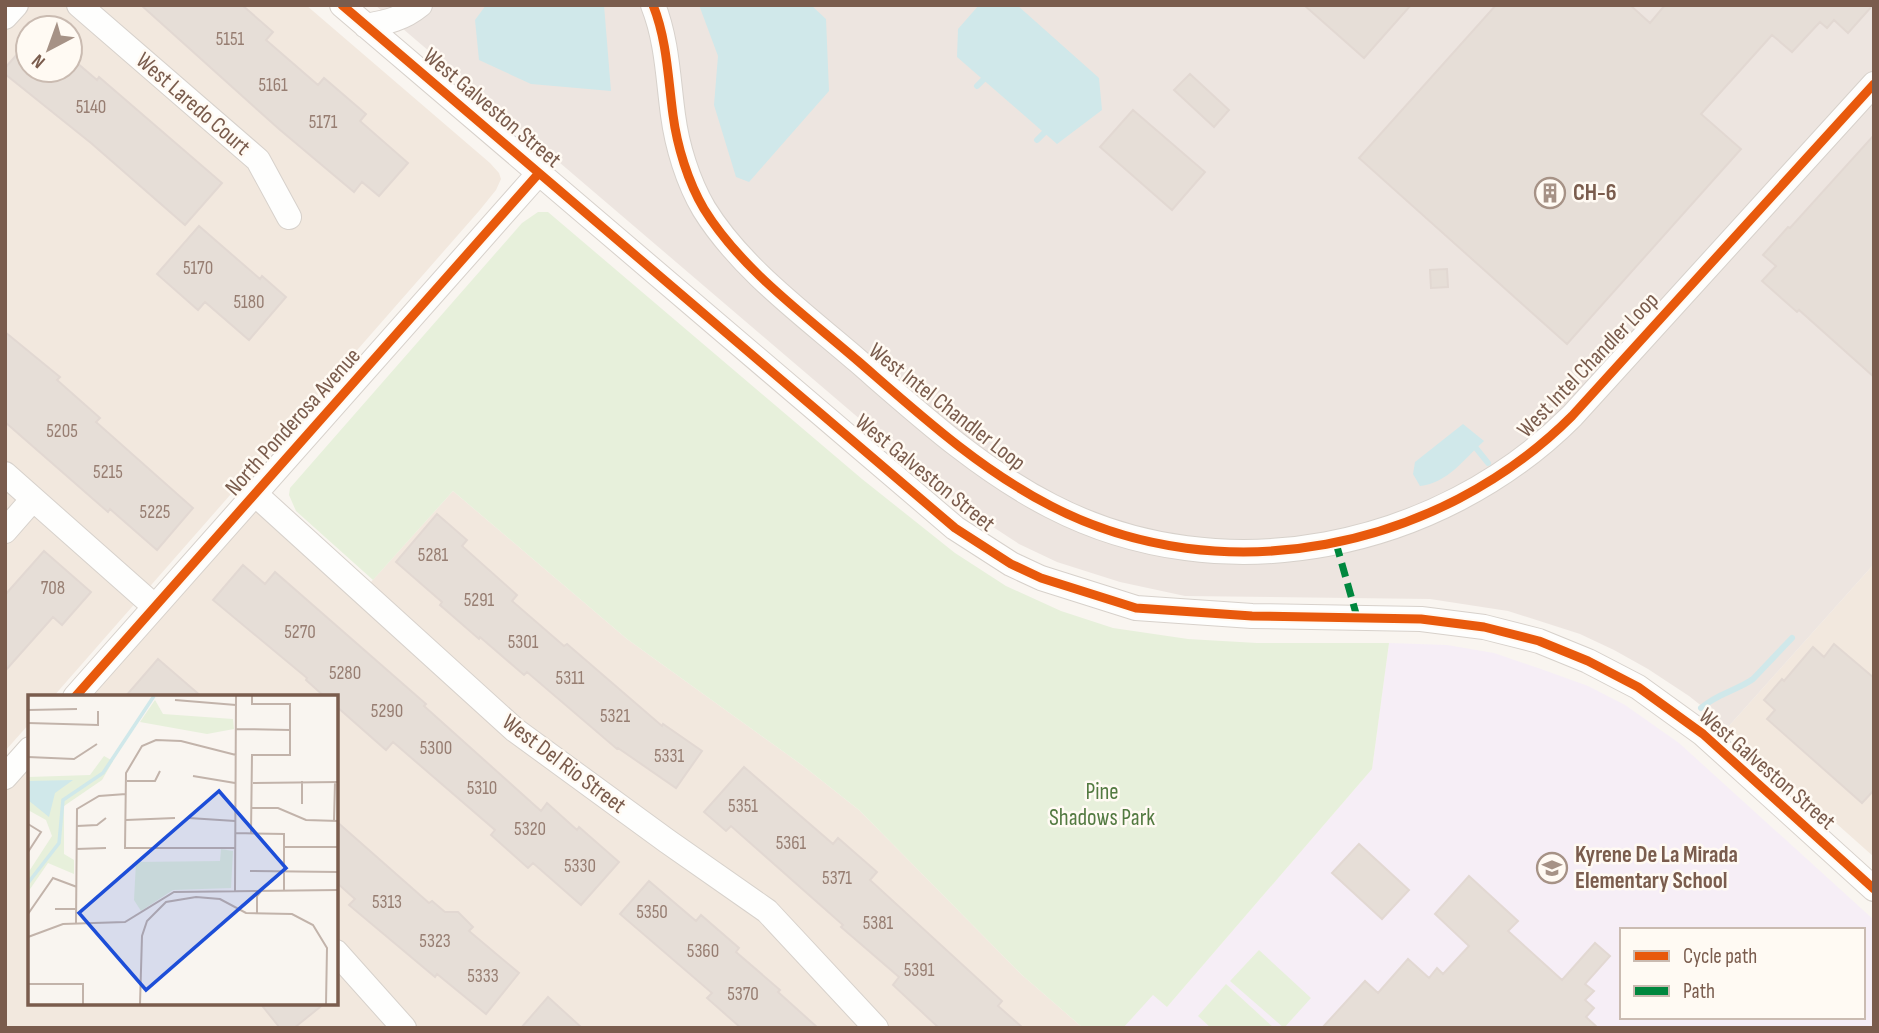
<svg xmlns="http://www.w3.org/2000/svg" width="1879" height="1033" viewBox="0 0 1879 1033" font-family="'Sofia Sans Condensed',sans-serif">
<rect width="100%" height="100%" fill="#f9f5f0"/>
<path fill="#f2e8de" fill-rule="evenodd" d="M5 5H306L490 163 499 173 501 179 496 190 479 211 53 697H30V723L5 751ZM28 28H70V70H28Z
M453 491 627 639 802 765 859 810 1022 975 1083 1028H5V778L30 750V1003H336V697H76L255 494 362 592Z
M1874 564V857L1728 727Z"/>
<path fill="#ede5e0" d="M375 5H1874V564L1728 727 1689 696 1648 669 1614 650 1580 634 1508 611 1430 599 1185 596 1120 582 1057 562 1019 544 970 512 943 490Z"/>
<path fill="#f6eef6" fill-rule="evenodd" d="M1389 643 1447 645 1494 653 1541 669 1588 686 1625 705 1679 743 1874 920V1028H1123L1153 994 1167 1007 1372 769ZM1622 930H1863V1017H1622Z"/>
<path fill="#e7f0db" d="M538 212H548L862 479 955 553 1006 586 1061 611 1113 628 1188 639 1257 643H1389L1372 769 1167 1007 1153 995 1123 1028H1083L1022 975 859 810 802 765 627 639 453 491 373 580 296 511 289 495 290 488 522 223Z
M1259 950 1311 998 1284 1028 1230 981Z
M1226 984 1274 1028H1211L1198 1016Z"/>
<path fill="#d0e8ea" d="M486 5H604L611 91 531 84 479 60 475 20Z
M699 5H811L826 19 829 91 749 182 736 177 714 105 718 56Z
M979 5H1017L1099 78 1102 110 1057 144 957 57 958 29Z
M1463 424 1484 441C1464 459 1448 483 1420 486L1413 474 1415 462Z"/>
<g fill="none" stroke-linecap="round" stroke-linejoin="round">
<path stroke="#d0e8ea" stroke-width="6" d="M977 86 988 75
M1037 140 1048 129
M1476 448 1488 463
M1701 708C1718 693 1736 691 1753 679L1792 638"/>
</g>
<path fill="#e6ded7" stroke="#e2d8d2" stroke-width="2" d="M141 5H242L273 32 266 40 318 85 324 78 366 114 360 121 408 163 379 196 362 182 354 192 279 129Z
M1304 5H1411L1364 58Z
M1496 5H1630L1650 23 1665 5H1873L1848 33 1834 20 1827 28 1820 22 1792 52 1772 35 1701 114 1741 149 1567 344 1359 158Z
M28 42V70H70V57L97 80 99 77 222 183 185 225 91 143 5 74V68Z
M1190 74 1229 110 1214 127 1174 90Z
M1133 110 1205 172 1172 210 1100 147Z
M1874 135V377L1799 310 1797 312 1762 281 1776 266 1763 255 1788 227 1790 228Z
M199 226 260 279 262 276 286 297 249 340 205 302 198 310 157 274Z
M1447 269 1448 287 1431 288 1430 270Z
M5 332 60 377 57 380 100 418 96 422 193 508 157 550 110 509 108 512 5 422Z
M437 514 467 540 462 546 517 595 512 601 564 646 567 644 662 726 663 724 702 751 676 788 618 748 617 749 527 672 524 675 480 637 479 639 440 605 442 602 396 562Z
M44 551 91 592 62 625 53 617 5 671V595Z
M243 565 265 584 275 572 426 704 424 706 541 811 547 803 577 830 579 827 619 862 581 905 533 863 528 868 491 835 495 830 393 742 386 750 336 706V697H325L306 680 307 678 213 600Z
M1834 644 1874 678V790L1862 803 1767 719 1775 710 1764 700 1782 679 1784 681 1813 647 1824 657Z
M158 659 202 697H125Z
M744 767 833 844 838 838 877 872 870 880 1002 1001 998 1006 1023 1028H939L893 985 899 977 841 927 843 925 731 826 726 831 704 812Z
M336 821 429 903 432 901 445 912H458L473 927 469 931 519 973 486 1014 437 974 435 977 349 905 355 899 336 882Z
M1359 844 1409 890 1382 919 1332 873Z
M1469 876 1518 921 1508 931 1562 980 1595 943 1610 956 1585 984 1594 991 1585 1000 1594 1008 1586 1017 1598 1028H1322L1365 981 1378 993 1408 959 1429 978 1437 968 1443 974 1469 946 1435 914Z
M649 881 696 921 701 915 739 948 736 952 780 990 778 992 818 1028H741L707 998 712 993 620 914Z
M548 997 582 1028H521Z
M260 1003H325L294 1028H280Z"/>
<g fill="none" stroke-linecap="round" stroke-linejoin="round">
<g stroke="#d7d1cb" stroke-width="26">
<path id="minor" d="M79 5 258 160 289 217
M342 5 955 528 1011 564 1041 578 1136 608 1252 616 1421 619 1484 627 1539 641 1588 661 1638 687 1703 734 1874 889
M653 5C667 40 668 78 673 115 677 146 688 182 704 209 741 269 805 315 858 361 919 414 979 469 1051 506 1223 595 1439 549 1572 416L1874 84
M5 17 16 5
M366 26C387 22 403 19 420 5
M5 474 154 606
M255 494 515 730 667 841 767 911 876 1028
M5 531 33 499
M75 697 539 173
M5 777 30 749
M336 952 404 1028"/>
</g>
<use href="#minor" stroke="#fefefd" stroke-width="24"/>
<path stroke="#00873e" stroke-width="7" stroke-dasharray="14 7" stroke-linecap="butt" d="M1336 543 1357 617"/>
<g stroke="#fffaf3" stroke-width="13">
<path id="cycleway" d="M342 5 955 528 1011 564 1041 578 1136 608 1252 616 1421 619 1484 627 1539 641 1588 661 1638 687 1703 734 1874 889
M653 5C667 40 668 78 673 115 677 146 688 182 704 209 741 269 805 315 858 361 919 414 979 469 1051 506 1223 595 1439 549 1572 416L1874 84
M75 697 539 173"/>
</g>
<use href="#cycleway" stroke="#e8590c" stroke-width="9"/>
</g>
<defs>
<g id="building-ring" transform="scale(1.575)"><circle r="9.5" fill="#fffaf3" stroke="#a69286" stroke-width="1.5"/><path d="M-4-6H4V6H1V3H-1V6H-4ZM-2.5-4.3h1.7v1.8h-1.7ZM.8-4.3h1.7v1.8H.8ZM-2.5-1h1.7V.8h-1.7ZM.8-1h1.7V.8H.8Z" fill="#a69286"/></g>
<g id="school-ring" transform="scale(1.575)"><circle r="9.5" fill="#fffaf3" stroke="#a69286" stroke-width="1.5"/><path d="M0-5L7-2L0 1L-7-2ZM-4 1L0 2.5L4 1V4Q0 6-4 4Z" fill="#a69286"/></g>
</defs>
<g fill-rule="evenodd">
<use href="#building-ring" x="1550" y="193"/>
<use href="#school-ring" x="1552" y="868"/>
</g>
<g text-anchor="middle" dominant-baseline="central" stroke-width="5" stroke-linejoin="round" paint-order="stroke">
<g font-size="19" fill="#977e72">
<text x="230" y="39">5151</text>
<text x="273" y="85">5161</text>
<text x="91" y="107">5140</text>
<text x="323" y="122">5171</text>
<text x="198" y="268">5170</text>
<text x="249" y="302">5180</text>
<text x="62" y="431">5205</text>
<text x="108" y="472">5215</text>
<text x="155" y="512">5225</text>
<text x="433" y="555">5281</text>
<text x="53" y="588">708</text>
<text x="479" y="600">5291</text>
<text x="300" y="632">5270</text>
<text x="523" y="642">5301</text>
<text x="345" y="673">5280</text>
<text x="570" y="678">5311</text>
<text x="387" y="711">5290</text>
<text x="615" y="716">5321</text>
<text x="436" y="748">5300</text>
<text x="669" y="756">5331</text>
<text x="482" y="788">5310</text>
<text x="743" y="806">5351</text>
<text x="530" y="829">5320</text>
<text x="791" y="843">5361</text>
<text x="580" y="866">5330</text>
<text x="837" y="878">5371</text>
<text x="387" y="902">5313</text>
<text x="652" y="912">5350</text>
<text x="878" y="923">5381</text>
<text x="435" y="941">5323</text>
<text x="703" y="951">5360</text>
<text x="919" y="970">5391</text>
<text x="483" y="976">5333</text>
<text x="743" y="994">5370</text>
</g>
<g font-size="23" fill="#7a5c4d" stroke="#fffaf3">
<text transform="translate(193 104) rotate(41)">West Laredo Court</text>
<text transform="translate(492 108) rotate(40)">West Galveston Street</text>
<text transform="translate(1588 365) rotate(-46)">West Intel Chandler Loop</text>
<text transform="translate(947 407) rotate(38)">West Intel Chandler Loop</text>
<text transform="translate(293 422) rotate(-48)">North Ponderosa Avenue</text>
<text transform="translate(925 473) rotate(39)">West Galveston Street</text>
<text transform="translate(564 764) rotate(37)">West Del Rio Street</text>
<text transform="translate(1767 769) rotate(41)">West Galveston Street</text>
</g>
<g font-size="23" font-weight="bold" fill="#7a5c4d" stroke="#fffaf3" text-anchor="start">
<text x="1573" y="193">CH-6</text>
<text x="1575" y="855">Kyrene De La Mirada<tspan x="1575" dy="26">Elementary School</tspan></text>
</g>
<g font-size="23" fill="#537a41" stroke="#fffaf3">
<text x="1102" y="792">Pine<tspan x="1102" dy="26">Shadows Park</tspan></text>
</g>
</g>
<g transform="translate(28 695)">
<rect width="310" height="310" fill="#f9f5f0"/>
<path d="M127 5 135 19 205 24 206 34 179 39 112 27ZM76 61 85 66 74 85 36 111V159L46 165V179L20 168 0 197V178L24 141 18 125 0 115V82L62 80ZM193 154 205 156 203 193 145 195 113 216 106 205 108 167 192 166Z" fill="#e7f0db"/>
<path d="M45 85 27 98 21 122 0 105V86Z" fill="#d0e8ea"/>
<path fill="none" stroke="#d0e8ea" stroke-width="3.5" d="M0 188 31 148 35 105 75 78 126 1"/>
<path fill="none" stroke="#c2b3aa" stroke-width="2" d="M147 5 208 10M0 15 49 14M0 28 70 30V16M208 34 262 35M0 62 46 64 69 49M165 81 207 88M99 86H127L132 76M225 88 310 87M274 109V86M224 113H250L278 125 310 126M161 123 207 126M98 125 147 123M306 126 307 87M0 129 13 137 0 157M49 131 69 130 78 123M207 138 256 139V195M223 138 224 60H262V9H224V1M256 152H310M207 153H97L98 78 114 51 128 45 153 46 208 60M48 154 78 153M222 176 310 177M207 196 208 1M27 214H49M0 219 25 183 49 192M229 219V201L234 195M48 228 49 114 71 101 98 99M0 242 35 229 97 227 146 197 310 195M0 289H55V309M112 309 114 241 119 226 138 207 168 202 192 204 218 218 264 219 285 230 299 253 298 309"/>
<path fill="#1d4ed8" fill-opacity="0.15" stroke="#1d4ed8" stroke-width="3.5" d="M191 96 258 173 118 295 51 218Z"/>
<rect width="310" height="310" fill="none" stroke="#7a5c4d" stroke-width="3.5"/>
</g>
<rect width="1879" height="1033" fill="none" stroke="#7a5c4d" stroke-width="14"/>
<rect x="1620" y="928" width="245" height="91" fill="#fffaf3" stroke="#cabbb1" stroke-width="2"/>
<rect x="1634" y="951" width="35" height="10" fill="#e8590c" stroke="#cabbb1" stroke-width="2"/>
<text x="1683" y="963" font-size="21" fill="#7a5c4d">Cycle path</text>
<rect x="1634" y="986" width="35" height="10" fill="#00873e" stroke="#cabbb1" stroke-width="2"/>
<text x="1683" y="998" font-size="21" fill="#7a5c4d">Path</text>
<g transform="translate(49 49) rotate(221)"><circle r="33" fill="#fffaf3" stroke="#cabbb1" stroke-width="2"/>
<path d="M0-5L12 26L0 18L-12 26Z" fill="#a69286"/>
<text y="-10" font-size="19" font-weight="bold" text-anchor="middle" fill="#7a5c4d">N</text>
</g>
</svg>
